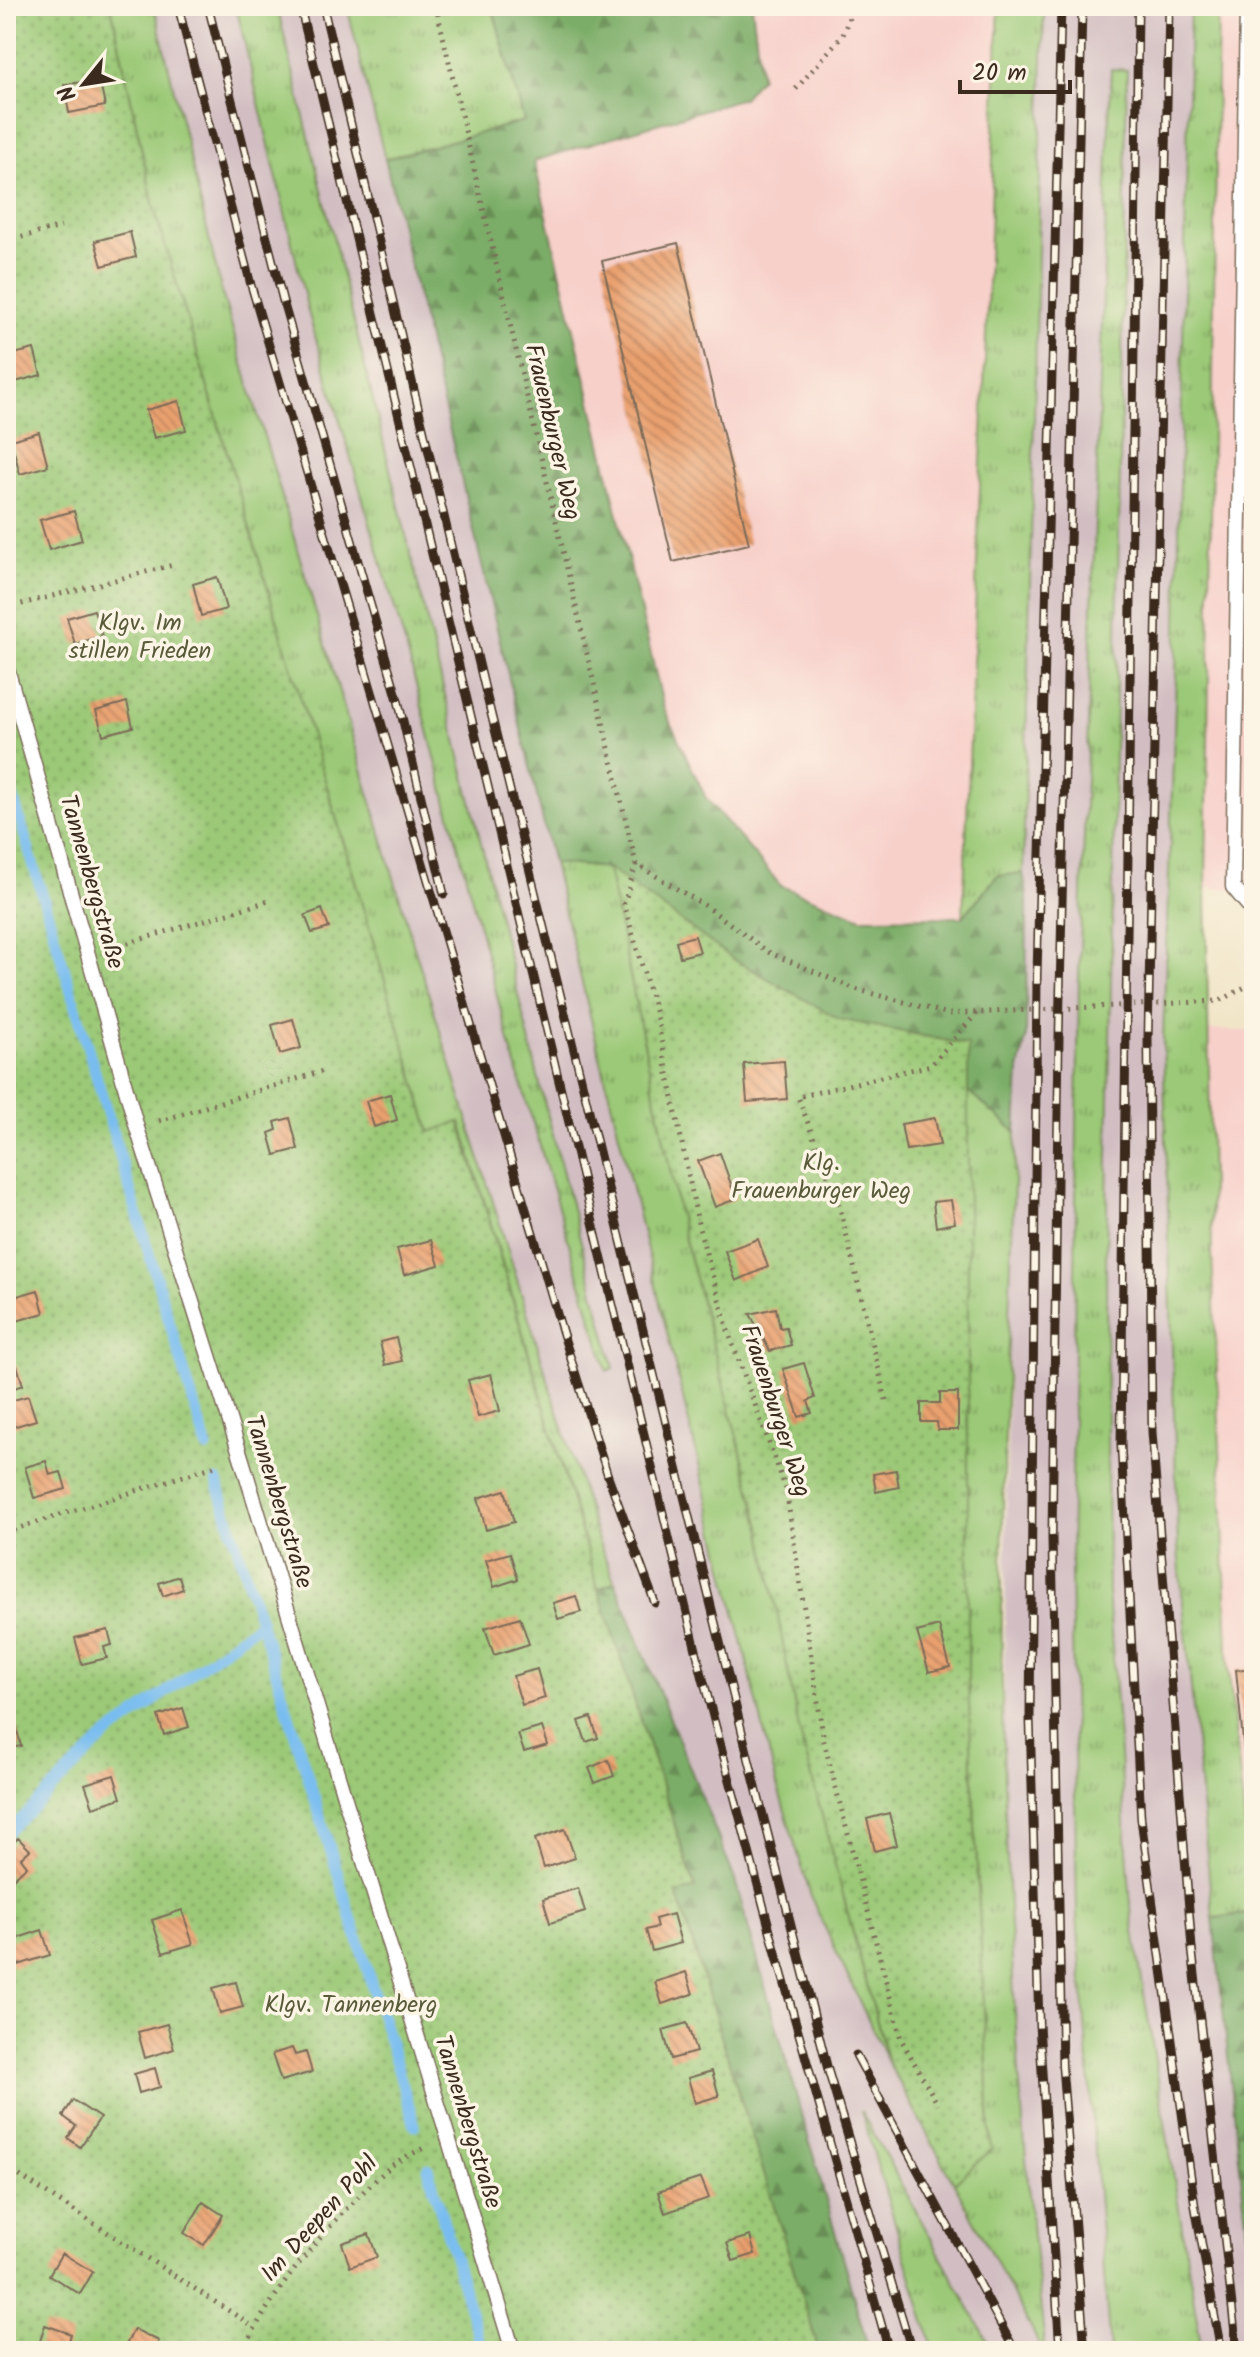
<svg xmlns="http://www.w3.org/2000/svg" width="1260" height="2357" viewBox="0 0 1260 2357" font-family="Kalam,sans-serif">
<defs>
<pattern id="grass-tufts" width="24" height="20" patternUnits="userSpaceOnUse" patternTransform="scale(2)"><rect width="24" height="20" fill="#9bc977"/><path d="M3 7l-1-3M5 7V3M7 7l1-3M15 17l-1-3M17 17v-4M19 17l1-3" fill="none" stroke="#80a361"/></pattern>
<pattern id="forest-firs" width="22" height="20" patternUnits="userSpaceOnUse" patternTransform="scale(2)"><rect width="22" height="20" fill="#7cad68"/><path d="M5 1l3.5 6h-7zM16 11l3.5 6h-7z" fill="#678d55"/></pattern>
<pattern id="garden-dots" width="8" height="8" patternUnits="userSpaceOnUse" patternTransform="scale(2)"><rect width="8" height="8" fill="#9bc977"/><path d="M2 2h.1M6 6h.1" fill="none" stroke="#80a361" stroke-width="1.8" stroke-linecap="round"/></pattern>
<pattern id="building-back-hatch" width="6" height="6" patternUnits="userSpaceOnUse" patternTransform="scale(2)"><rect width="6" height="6" fill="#eaa16f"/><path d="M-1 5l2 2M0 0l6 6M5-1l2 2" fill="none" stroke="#bf835b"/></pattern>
</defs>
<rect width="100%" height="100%" fill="#fcf5e5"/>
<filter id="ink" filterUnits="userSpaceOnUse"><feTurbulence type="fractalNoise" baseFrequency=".0125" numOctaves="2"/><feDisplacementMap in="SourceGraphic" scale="16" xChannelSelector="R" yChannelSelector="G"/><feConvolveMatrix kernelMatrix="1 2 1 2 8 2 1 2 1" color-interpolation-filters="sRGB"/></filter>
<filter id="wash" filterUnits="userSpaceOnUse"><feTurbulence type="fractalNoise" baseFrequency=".006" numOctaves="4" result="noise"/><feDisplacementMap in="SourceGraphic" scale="32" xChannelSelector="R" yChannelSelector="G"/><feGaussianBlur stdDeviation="1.8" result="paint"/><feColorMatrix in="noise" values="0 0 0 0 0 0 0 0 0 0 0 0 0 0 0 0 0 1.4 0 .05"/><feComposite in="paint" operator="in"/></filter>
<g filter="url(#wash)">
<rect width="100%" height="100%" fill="#f1e5c7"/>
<path fill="#f7d0ca" d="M492 6H999L963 917 862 918 781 886 706 798 664 709 525 121Z
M1218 6H1254V892L1206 887Z
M1208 1030 1254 1031V1913L1229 1672 1212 1252Z"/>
<path fill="#d2bec2" d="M154 6H347L777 1785 812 1900 888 2062 1042 2349 1013 2005 1003 1777 1009 1315 1019 1070 1026 1038 1027 895 1023 873 1044 6H1190L1176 676 1163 1039 1178 1550 1219 1985 1254 2295V2351H869L734 1877 597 1538 416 953 222 293Z"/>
<path fill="url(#grass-tufts)" stroke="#6b7a4a" stroke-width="2" d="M111 6H154L222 293 416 953 597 1538 615 1582 598 1589 461 1122 430 1132 154 208Z
M236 6H277L543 1097 614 1368 607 1371 511 1049 407 650 309 315Z
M347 6H492L525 121 385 159Z
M999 6H1044L1023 873 997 876 963 917Z
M1190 6H1218L1206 887 1212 1252 1229 1672 1254 1913 1213 1918 1178 1550 1163 1039 1176 676Z
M1111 69 1127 70 1106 1269 1108 1591 1132 1919 1202 2351H1110L1077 1916 1071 1571 1079 977Z
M553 863 608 868 683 1232 761 1527 855 1940 888 2062 812 1900 777 1785Z
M968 1091 1016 1132C1008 1347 997 1565 1004 1780 1010 1966 1022 2151 1044 2336L1043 2351 954 2183 991 2149 968 1684Z
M861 2111 993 2351H934Z"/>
<path fill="url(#forest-firs)" stroke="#5c6c43" stroke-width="2" d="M492 6H752L761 77 743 98 534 161 664 709 706 798 781 886 862 918 963 917 997 876 1023 873 1027 895 1026 1038 1019 1070 1016 1132 968 1091V1045L839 1019 733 959 608 868 553 863 385 159 524 121Z
M615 1582 734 1877 869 2351H819L677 1894 695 1887 598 1589Z
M1254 1913V2295L1213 1918Z"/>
<path fill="url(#garden-dots)" stroke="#6b7a4a" stroke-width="2" d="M6 6H111L154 208 430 1132 460 1122 598 1589 695 1888 677 1894 819 2351H6Z
M608 868 733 959 839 1019 968 1045V1684L991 2150 954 2183 888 2062 855 1940 799 1729 761 1527 683 1232Z"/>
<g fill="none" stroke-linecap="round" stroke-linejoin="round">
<path stroke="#79bdf0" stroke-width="11" d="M6 773 207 1448
M217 1481 415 2125
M6 1834 105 1737 261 1622
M428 2168 482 2351"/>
</g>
<g id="blocks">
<path fill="url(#building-back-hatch)" d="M99 79 105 106 69 113 64 85Z
M130 232 136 257 102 266 95 241Z
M678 243 749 544 673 562 602 261Z
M34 349 41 375 8 384 6 356Z
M179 401 186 430 154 438 146 410Z
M39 432 48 466 20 474 11 440Z
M74 511 82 540 49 550 40 520Z
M1251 560H1254V630H1250Z
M217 577 226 609 201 616 193 584Z
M94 610 102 636 75 644 67 618Z
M127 702 133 727 103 735 96 711Z
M322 909 329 928 312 933 305 915Z
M695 936 700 952 680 957 676 941Z
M293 1019 301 1048 280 1054 272 1025Z
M784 1061 787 1099 747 1102 744 1064Z
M390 1094 397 1120 374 1127 366 1101Z
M290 1118 298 1149 275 1155 269 1133 277 1130 275 1122Z
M935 1118 940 1145 906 1150 901 1124Z
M720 1153 736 1199 715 1207 698 1161Z
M951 1200 955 1223 936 1227 933 1202Z
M758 1239 768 1267 736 1281 725 1251Z
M431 1240 439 1265 404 1275 397 1249Z
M38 1290 44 1313 13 1322 7 1299Z
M776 1308 780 1328 786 1327 791 1345 770 1351 750 1314Z
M396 1338 402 1361 385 1365 380 1342Z
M804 1363 815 1398 808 1401 812 1413 799 1417 783 1369Z
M17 1366 23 1385 6 1391V1370Z
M491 1374 500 1411 478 1417 468 1380Z
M940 1393H958V1430H938L937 1422H921V1403H940Z
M28 1396 36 1420 6 1429V1402Z
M46 1461 50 1475 61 1472 66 1489 34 1498 25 1467Z
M896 1470 899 1487 876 1492 873 1474Z
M505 1490 514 1522 486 1530 478 1498Z
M510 1553 518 1579 494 1587 486 1560Z
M179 1576 183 1589 163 1596 159 1583Z
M576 1596 581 1612 558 1619 553 1603Z
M520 1617 529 1644 494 1655 485 1628Z
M939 1626 950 1667 929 1672 917 1632Z
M108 1630 112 1645 104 1647 107 1658 82 1664 75 1638Z
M1254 1668V1832H1252L1236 1670Z
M537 1669 545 1698 522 1705 513 1676Z
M183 1708 189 1727 164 1735 158 1716Z
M14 1717 21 1746 6 1749V1719Z
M591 1717 598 1738 586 1742 579 1721Z
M542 1727 548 1745 524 1752 518 1734Z
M608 1760 614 1776 595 1783 589 1768Z
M114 1775 121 1798 93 1807 85 1784Z
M889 1813 897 1845 875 1851 867 1819Z
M565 1829 575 1858 544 1868 535 1839Z
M18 1838 30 1850 21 1858 27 1866 13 1879 6 1872V1850Z
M578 1888 585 1912 550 1923 543 1899Z
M182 1910 193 1944 163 1953 152 1920Z
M673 1914 681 1943 652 1951 646 1930 657 1927 655 1919Z
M42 1930 50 1955 12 1967 6 1942Z
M686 1972 693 1994 662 2004 655 1982Z
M236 1982 243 2007 220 2013 213 1988Z
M687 2023 696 2052 671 2059 663 2030Z
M167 2024 174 2049 145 2058 138 2032Z
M292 2048 295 2055 306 2052 312 2072 281 2081 272 2054Z
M155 2068 160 2087 139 2093 134 2074Z
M712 2071 719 2096 695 2103 688 2078Z
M73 2100 100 2118 80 2147 68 2138 76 2126 63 2116Z
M701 2178 709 2198 665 2213 658 2192Z
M203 2202 223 2215 204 2245 184 2233Z
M369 2234 377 2257 350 2267 342 2243Z
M750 2236 755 2254 733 2261 727 2243Z
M62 2253 93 2272 80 2294 49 2275Z
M45 2325 71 2334 66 2351H37Z
M134 2329 159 2341 154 2351H123Z
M374 2340 378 2351H345V2349Z"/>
</g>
</g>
<g filter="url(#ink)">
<use href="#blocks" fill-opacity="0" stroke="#7b6b59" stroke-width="2"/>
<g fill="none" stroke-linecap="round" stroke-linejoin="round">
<g stroke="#7b6b59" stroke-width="17">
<path id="service" d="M1247 6 1233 887 1254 912
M6 665 137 1128 241 1457 513 2351"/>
</g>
<path stroke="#7b6b59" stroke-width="5" stroke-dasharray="2 6" stroke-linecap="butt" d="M436 6 636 864 707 907 768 952 855 989 949 1014 1220 1001 1254 982
M796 89 843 35 853 6
M6 241 61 227
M6 608 173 565
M636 864 624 904 656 1014 699 1228 729 1334 786 1489 824 1742 901 2039 938 2105
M112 948 272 900
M159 1121 323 1071
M886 1400 839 1204 798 1097 931 1065 977 1013
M6 1532 218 1465
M6 2167 254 2327
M243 2351C273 2288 336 2214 389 2168 399 2159 414 2153 426 2147"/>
<use href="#service" stroke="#fff" stroke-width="14"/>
<g stroke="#3b2a1e" stroke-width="9">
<path id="rail" d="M178 6 251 285 563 1334 608 1476 655 1603
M208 6 283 301 398 700 444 894
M300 6 702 1675 776 1953 889 2351
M323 6 485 689 749 1760 828 2070 912 2351
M1082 6 1059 1038 1052 1538 1062 2066 1085 2351
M1138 6 1121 1445 1141 1819 1195 2206 1221 2351
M1169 6 1148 1039 1152 1432 1192 1948 1237 2351
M856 2055 1015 2351
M1060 2351 1039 2025 1030 1718 1037 976 1061 6"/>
</g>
<use href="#rail" stroke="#fcf5e5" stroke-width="6" stroke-dasharray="18" stroke-linecap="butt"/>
</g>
</g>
<g text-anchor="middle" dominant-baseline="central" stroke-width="7" stroke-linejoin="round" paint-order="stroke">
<g font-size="24" fill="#3b2a1e" stroke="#fcf5e5">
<text transform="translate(552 432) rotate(77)">Frauenburger Weg</text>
<text transform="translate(91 882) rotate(74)">Tannenbergstraße</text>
<text transform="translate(775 1411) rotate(72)">Frauenburger Weg</text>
<text transform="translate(278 1502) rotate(73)">Tannenbergstraße</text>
<text transform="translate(467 2122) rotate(73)">Tannenbergstraße</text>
<text transform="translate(320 2219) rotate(-48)">Im Deepen Pohl</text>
</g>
<g font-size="24" fill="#585a39" stroke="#fcf5e5">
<text x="140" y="623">Klgv. Im<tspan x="140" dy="28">stillen Frieden</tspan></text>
<text x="821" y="1163">Klg.<tspan x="821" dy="28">Frauenburger Weg</tspan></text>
<text x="351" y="2005">Klgv. Tannenberg</text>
</g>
</g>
<rect width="1260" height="2357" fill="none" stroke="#fcf5e5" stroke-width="32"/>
<g transform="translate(84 84) rotate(240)" stroke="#fcf5e5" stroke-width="6" paint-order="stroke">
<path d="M0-6L14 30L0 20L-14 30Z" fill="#3b2a1e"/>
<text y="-12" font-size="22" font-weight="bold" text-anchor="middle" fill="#3b2a1e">N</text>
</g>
<path d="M960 80v12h110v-12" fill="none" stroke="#3b2a1e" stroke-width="4"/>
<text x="972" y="80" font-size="24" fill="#3b2a1e" stroke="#fcf5e5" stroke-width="6" paint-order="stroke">20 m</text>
</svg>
